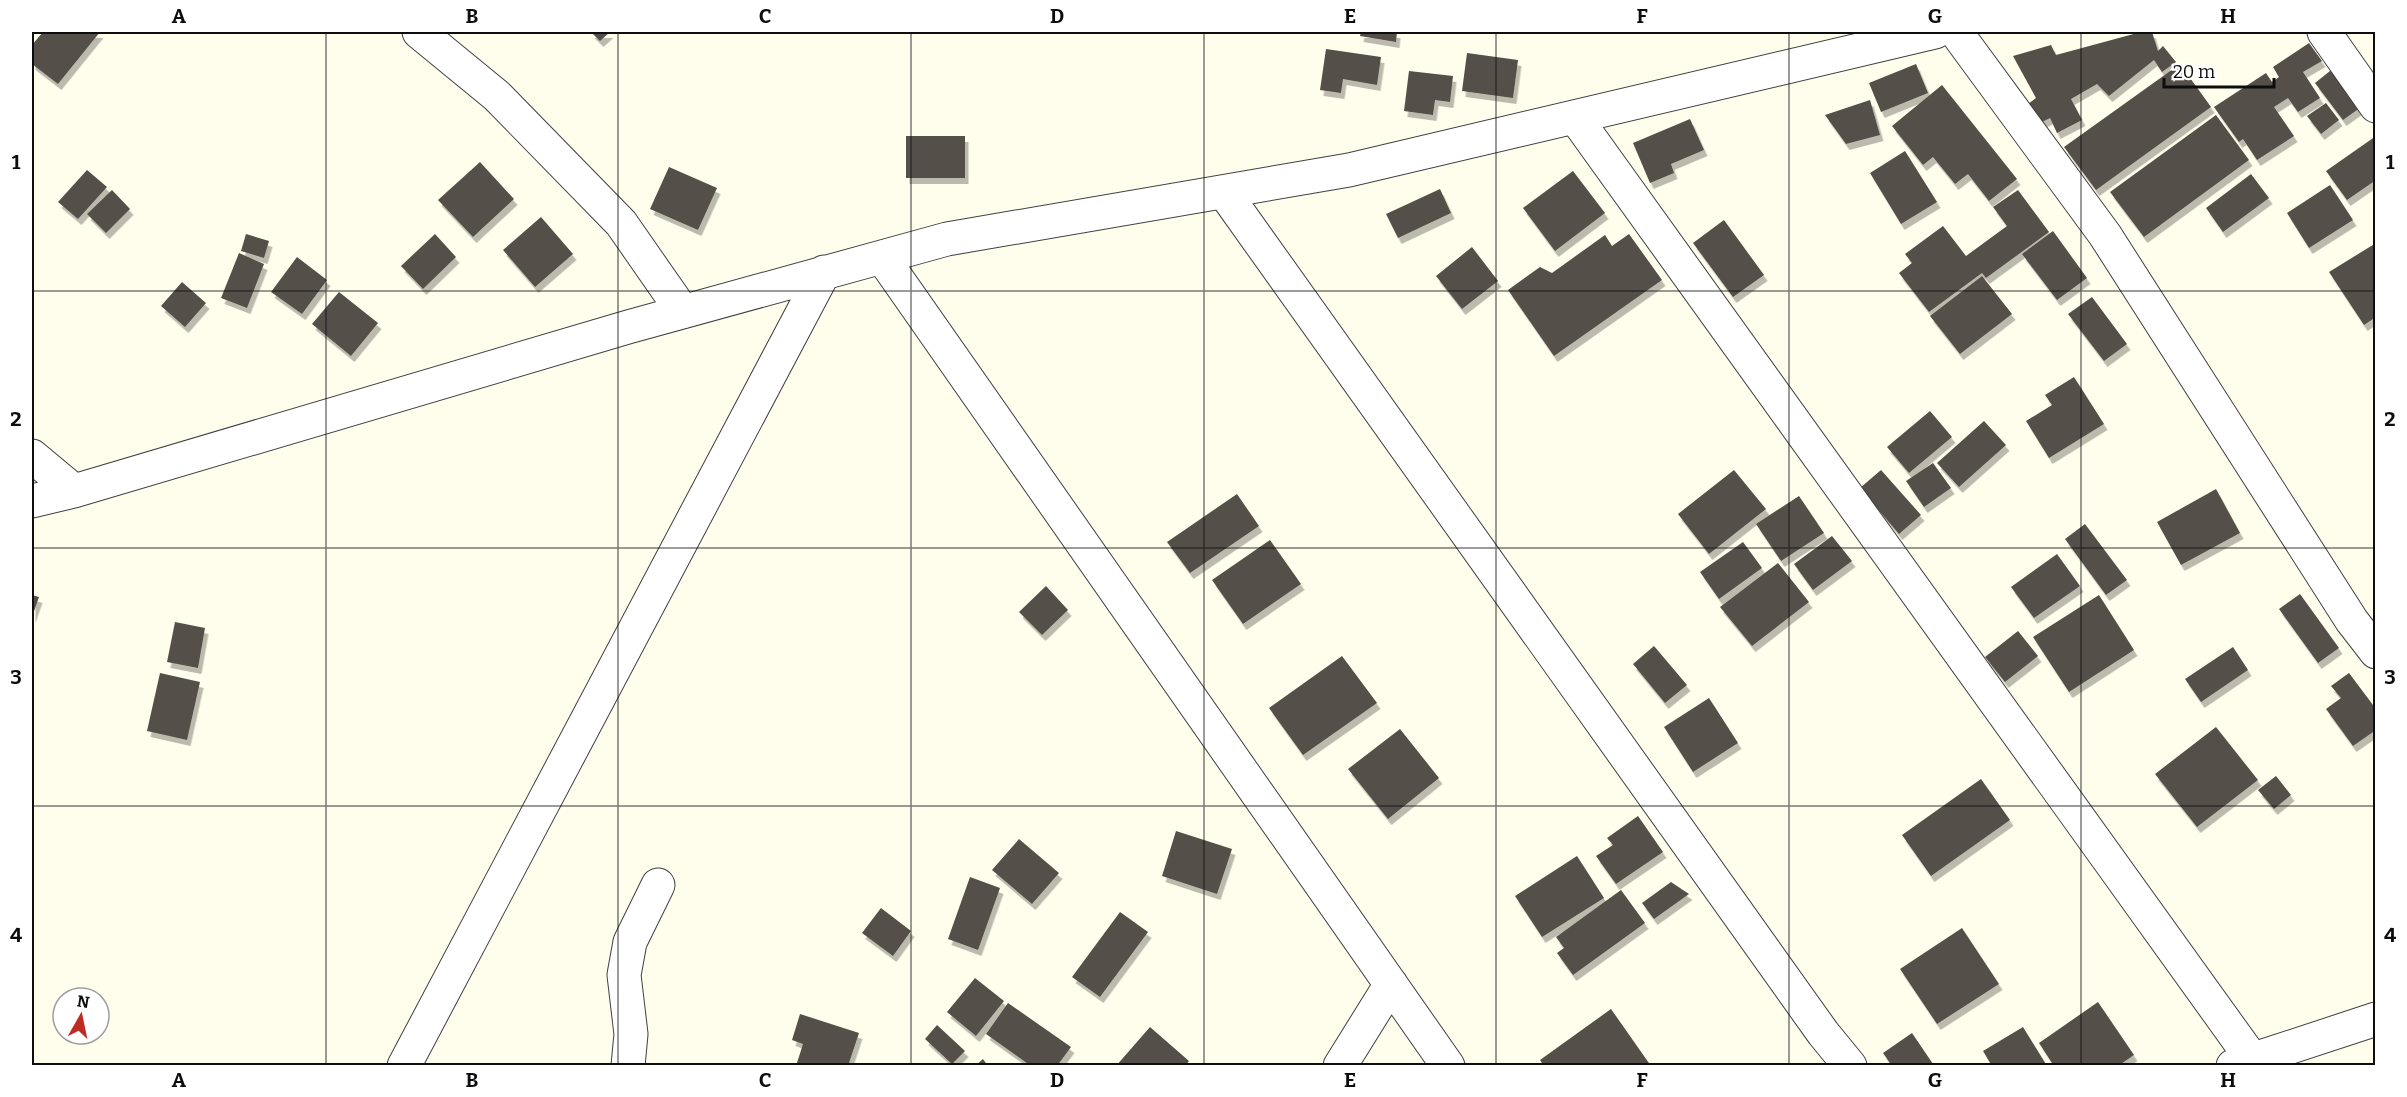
<svg xmlns="http://www.w3.org/2000/svg" width="2407" height="1097" viewBox="0 0 2407 1097" font-family="Bitter,serif">
<defs>
<filter id="shadow"><feDropShadow dx="3.5" dy="6" stdDeviation="0" flood-color="#0004"/></filter>
</defs>
<rect width="100%" height="100%" fill="#fffdec"/>
<path fill="#554f49" filter="url(#shadow)" d="M43 32H100L58 84 32 64V45Z
M591 32H610L600 41Z
M1361 32H1397L1396 42 1360 36Z
M2141 32H2152L2158 51 2163 46 2176 62 2162 72 2154 60 2109 96 2097 84 2071 99 2082 120 2057 133 2050 118 2040 123 2028 104 2036 98 2013 56 2051 45 2056 55Z
M2309 43 2322 61 2303 72 2320 98 2298 112 2288 98 2274 107 2294 136 2257 160 2243 139 2239 142 2214 107 2266 73 2272 82 2279 77 2273 67Z
M1326 49 1381 57 1377 85 1343 79 1341 93 1320 90Z
M1467 53 1518 60 1513 98 1462 91Z
M1916 64 1928 93 1881 112 1869 83Z
M2180 64 2211 107 2096 190 2064 147Z
M2335 67 2364 105 2343 120 2315 83Z
M1409 71 1453 76 1450 102 1435 100 1433 115 1404 111Z
M1942 85 2017 179 1989 201 1968 174 1955 184 1933 157 1923 165 1892 126Z
M1870 100 1880 135 1846 144 1825 115Z
M2326 103 2339 120 2321 134 2307 116Z
M2216 115 2249 160 2144 237 2110 192Z
M1690 119 1704 150 1671 164 1674 173 1650 183 1633 143Z
M906 136H965V178H906Z
M2376 136V180L2347 200 2326 171Z
M1905 151 1937 202 1901 224 1870 173Z
M480 162 514 199 473 237 438 200Z
M669 167 717 188 698 230 650 209Z
M87 170 107 187 78 219 58 202Z
M1573 171 1605 213 1555 251 1523 208Z
M2251 174 2269 198 2223 232 2206 208Z
M2330 185 2353 220 2309 248 2287 213Z
M1440 189 1451 213 1398 238 1386 214Z
M112 190 130 209 106 233 87 214Z
M2018 190 2049 232 1986 278 1982 273 1929 312 1899 273 1912 263 1905 254 1943 226 1966 256 2007 226 1993 207Z
M541 217 573 254 535 287 503 250Z
M1724 220 1764 275 1733 297 1693 243Z
M2053 231 2087 278 2057 300 2022 254Z
M246 234 269 241 264 258 241 251Z
M435 234 456 257 423 289 401 266Z
M1629 234 1662 280 1554 356 1508 290 1540 267 1552 273 1605 235 1612 246Z
M2376 243V317L2364 325 2329 272Z
M1472 247 1498 281 1462 309 1436 276Z
M239 253 264 264 247 308 221 298Z
M297 257 327 280 302 314 271 292Z
M1982 276 2012 314 1960 354 1930 316Z
M182 282 206 303 185 327 161 306Z
M339 292 378 323 351 356 312 324Z
M2092 297 2127 344 2104 361 2068 314Z
M2074 377 2104 424 2049 458 2026 421 2052 405 2045 395Z
M1930 411 1952 437 1909 473 1887 447Z
M1984 421 2006 445 1959 487 1937 463Z
M1933 463 1951 488 1924 507 1906 481Z
M1734 470 1766 509 1709 554 1678 514Z
M1881 470 1921 515 1899 534 1860 488Z
M2216 489 2240 533 2181 565 2157 522Z
M1237 494 1259 526 1190 573 1167 542Z
M1799 496 1824 533 1781 561 1756 524Z
M2085 524 2127 580 2106 595 2065 539Z
M1832 536 1852 561 1813 590 1794 564Z
M1270 540 1301 584 1243 624 1212 580Z
M1743 542 1762 568 1719 599 1700 572Z
M2057 554 2080 586 2034 618 2011 587Z
M1778 563 1809 602 1752 646 1720 607Z
M1046 586 1068 610 1042 635 1019 612Z
M2300 594 2339 648 2318 663 2279 609Z
M32 595 39 597 32 617Z
M2099 595 2134 650 2069 692 2033 637Z
M175 622 205 628 198 668 167 662Z
M2018 631 2038 656 2005 682 1985 657Z
M1654 646 1687 685 1665 703 1633 664Z
M2233 647 2248 670 2201 702 2185 679Z
M1342 656 1377 703 1303 755 1269 708Z
M160 673 200 682 187 740 147 731Z
M2349 673 2376 709V730L2353 746 2326 709 2341 698 2331 686Z
M1709 698 1738 743 1693 772 1664 727Z
M2216 727 2258 780 2197 827 2155 774Z
M1400 729 1439 778 1388 819 1348 769Z
M2276 776 2291 795 2274 809 2258 790Z
M1981 779 2010 820 1931 876 1902 835Z
M1638 816 1663 852 1616 884 1596 856 1613 845 1607 838Z
M1176 831 1232 849 1217 894 1162 876Z
M1019 839 1059 873 1032 904 992 870Z
M1577 856 1604 898 1542 937 1515 896Z
M970 877 1000 888 978 950 948 939Z
M1671 882 1689 894 1654 919 1642 903Z
M1621 890 1645 923 1573 975 1557 953 1564 948 1556 937Z
M881 908 911 931 893 956 862 933Z
M1120 912 1148 932 1100 997 1072 977Z
M1962 928 1999 984 1937 1024 1900 969Z
M975 978 1004 1001 976 1036 947 1012Z
M2098 1002 2134 1055 2118 1066H2054L2039 1043Z
M1008 1003 1071 1047 1057 1066H1031L986 1034Z
M1611 1009 1651 1066H1544L1540 1060Z
M800 1014 859 1033 848 1066H796L803 1044 792 1040Z
M937 1025 965 1051 952 1064 925 1039Z
M1150 1027 1189 1061 1185 1066H1116Z
M2023 1027 2047 1066H1992L1983 1051Z
M1912 1033 1933 1064 1892 1066 1883 1053Z
M983 1059 988 1066H975Z"/>
<g fill="none" stroke-linecap="round" stroke-linejoin="round">
<g stroke="#404040" stroke-width="35">
<path id="minor" d="M419 32 497 96 621 223 683 312
M1956 32 2105 235 2352 621 2376 652
M2324 32 2376 106
M1575 117 2252 1059
M1224 192 1823 1033 1850 1066
M882 257 1448 1066
M32 456 74 491
M32 501 74 491 628 327 947 239 1349 170 1935 32
M404 1066 824 272
M628 1066 631 1034 624 975 630 942 658 885
M1340 1066 1391 984
M2233 1066 2376 1019"/>
</g>
<use href="#minor" stroke="#fff" stroke-width="33"/>
</g>
<path fill="none" stroke="#0d0d0d" stroke-width="1.5" stroke-opacity="0.55" d="M326 32V1066M618 32V1066M911 32V1066M1204 32V1066M1496 32V1066M1789 32V1066M2081 32V1066M32 291H2376M32 548H2376M32 806H2376"/>
<rect width="2407" height="1097" fill="none" stroke="#ffffff" stroke-width="66"/>
<g transform="translate(81 1016) rotate(9)"><circle r="28" fill="#ffffff" stroke="#9e9e9e" stroke-width="1.5"/>
<path d="M0-4.5L10 22L0 15L-10 22Z" fill="#be2b23"/>
<text y="-9" font-size="16" font-weight="bold" text-anchor="middle" fill="#0d0d0d">N</text>
</g>
<path d="M2164 78v9h110v-9" fill="none" stroke="#0d0d0d" stroke-width="3"/>
<text x="2173" y="78" font-size="18" fill="#0d0d0d" stroke="#ffffff" stroke-width="4.5" paint-order="stroke">20 m</text>
<rect x="33" y="33" width="2341" height="1031" fill="none" stroke="#0d0d0d" stroke-width="2"/>
<g font-size="20" text-anchor="middle" font-weight="bold" fill="#0d0d0d">
<text x="179" y="23">A</text>
<text x="472" y="23">B</text>
<text x="765" y="23">C</text>
<text x="1057" y="23">D</text>
<text x="1350" y="23">E</text>
<text x="1642" y="23">F</text>
<text x="1935" y="23">G</text>
<text x="2228" y="23">H</text>
<text x="16" y="169">1</text>
<text x="2390" y="169">1</text>
<text x="16" y="426">2</text>
<text x="2390" y="426">2</text>
<text x="16" y="684">3</text>
<text x="2390" y="684">3</text>
<text x="16" y="942">4</text>
<text x="2390" y="942">4</text>
<text x="179" y="1087">A</text>
<text x="472" y="1087">B</text>
<text x="765" y="1087">C</text>
<text x="1057" y="1087">D</text>
<text x="1350" y="1087">E</text>
<text x="1642" y="1087">F</text>
<text x="1935" y="1087">G</text>
<text x="2228" y="1087">H</text>
</g>
</svg>
